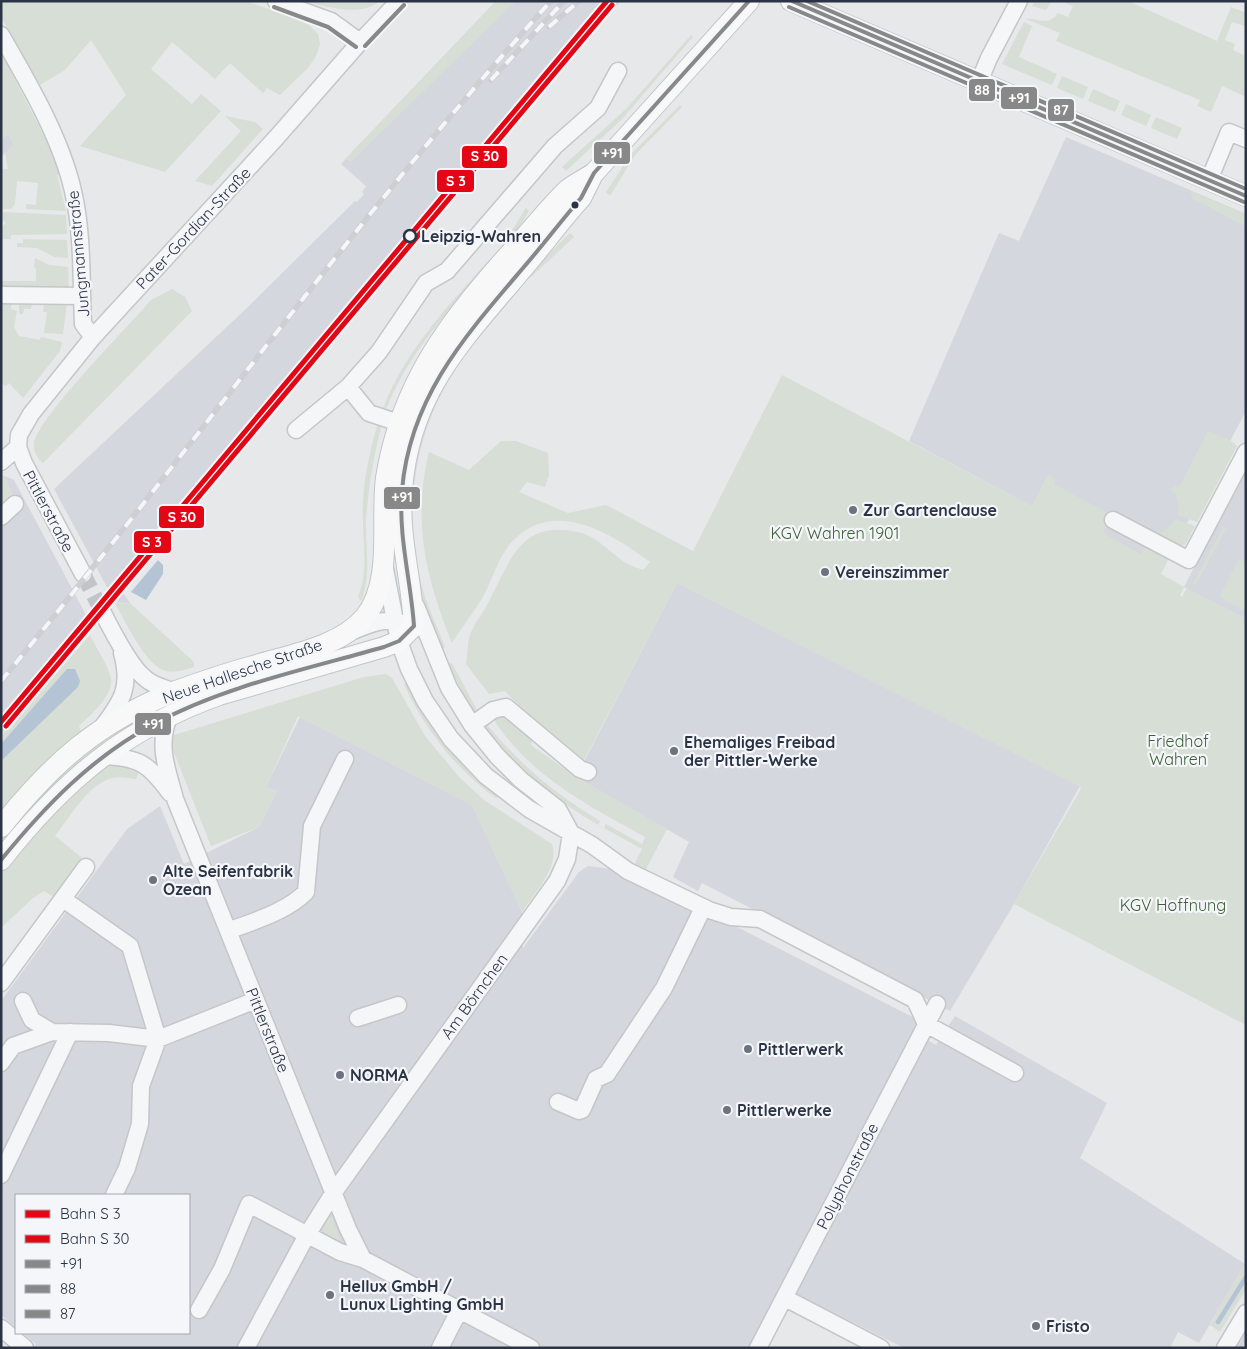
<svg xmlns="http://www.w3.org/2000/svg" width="1247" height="1349" viewBox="0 0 1247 1349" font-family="Quicksand,sans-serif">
<rect width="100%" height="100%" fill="#e6e8ea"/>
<path fill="#d4d7dd" d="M496 1H621L396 262 120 589 131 604 115 602 54 489 249 306 355 201 357 202 364 194 362 192 366 186 341 164Z
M1 118 14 145 1 157Z
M1066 137 1246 214V411L1160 574 909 441 999 233 1019 241Z
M1246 468V619L1184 587Z
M5 476 14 480 93 628 1 734V505L12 494Z
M677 583 1080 786 1014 904 950 1011 702 883 698 891 673 877 689 842 576 777Z
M300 717 472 805 522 912 523 948 579 872 588 866 628 871 926 1024 920 1036 936 1045 955 1016 1107 1103 1080 1158 1245 1264 1199 1343 1178 1332 1170 1348H904L789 1290 758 1348H33L36 1344 22 1333H189V1195H16V1328L1 1315V1001L127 829 160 806 184 864 259 827 277 791 266 787Z
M1246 1328V1345L1244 1348H1234Z"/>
<path fill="#d6ded6" d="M1 1H245L287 15 309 25 318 34 320 44 316 56 308 68 280 95 267 88 263 93 230 63 215 79 172 42 151 69 192 104 201 94 221 111 165 172 80 146 126 95 91 40 65 70 40 85 1 17Z
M306 1H379C365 17 323 7 306 1Z
M496 1H516L351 162 345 159Z
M1035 1H1052L1046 10 1032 6Z
M1067 1H1128L1217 41 1231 7 1246 13 1245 26 1232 22 1225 40 1235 44 1233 50 1246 56V97L1222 86 1211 112 1197 106 1200 100 1056 41 1060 33 1026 19C1038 17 1047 28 1058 13L1068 17 1073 6 1066 3Z
M1024 22 1032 26 1019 57 1057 74 1052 85 1002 64Z
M691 35 693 37 622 119 566 171 562 167 627 108Z
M1 52 52 152 61 175H57L66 211 26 209V204L36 205 38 183 17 181 15 204 11 209H1V169H8L5 153 14 145 9 134 1 141Z
M1062 76 1088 87 1083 99 1057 88Z
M1093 89 1120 101 1115 112 1088 101Z
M1126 104 1151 115 1146 126 1121 115Z
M680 105 682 107 635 155 610 196 606 192 632 153Z
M225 116 255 122 263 129 212 186 195 181 241 131Z
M1156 117 1182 128 1177 139 1151 128Z
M1190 191 1246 214V227L1193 199Z
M526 208 529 211 509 243 499 251Z
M1 212 66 215 67 234 11 235V239H1V227L6 223 1 218Z
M570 233 574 237 531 277 527 275Z
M23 239 67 240 68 258 54 257 37 248 17 247V243H23Z
M35 258 49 265 68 267 69 290 1 291V281H36V268L34 267Z
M489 260 492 263C451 308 410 350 387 407L383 409C405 350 448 306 489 260Z
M517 286 520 289C497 316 471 343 452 375 413 438 402 519 423 590 429 610 438 628 445 647L442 650 425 611 414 568 410 488 420 435 449 371Z
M172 289 185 297 192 311 43 463C37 458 33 451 34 443 39 416 129 326 151 300Z
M1 299H12L11 309 17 311 14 327 19 336 40 340 41 337 62 342 60 351 23 398 9 383 6 386 1 383Z
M19 299 67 302 63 334 44 333 47 312H43L44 304 32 303 31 309H24L23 314H19Z
M782 375 1032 506 1048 474 1056 479 1054 484 1112 515 1103 533 1141 554 1145 545 1169 558 1161 574 1184 587 1180 595 1182 597 1187 588 1246 619V1025L1014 904 1081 789 1080 786 677 583 583 762 539 729 505 691 489 694 466 664C468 653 467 639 472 630 477 619 486 609 491 597 512 557 522 520 578 532 597 536 610 553 626 563 631 566 638 568 643 570L650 562C615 536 560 500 518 536 500 551 495 574 484 595 475 611 462 627 452 643 426 578 412 522 429 452L469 470 501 441H516L548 453 549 475 545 487 527 482 519 492 568 513 606 505 693 551Z
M378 423 381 428C373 459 368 489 366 520 365 548 372 574 361 601L358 597C370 568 361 534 363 504 364 477 370 450 378 423Z
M1208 431 1230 440 1237 446 1197 522 1177 515 1179 508 1176 494 1171 491 1174 485 1179 487Z
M1 475 5 476 12 494 1 504Z
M1175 519 1195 526 1185 545H1175L1153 534C1164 533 1170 527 1175 519Z
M1223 527 1226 529 1196 585 1193 584Z
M1239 559 1246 562V612L1219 597Z
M115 603 131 604 194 662V667C184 670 172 674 163 670 144 662 125 621 115 603Z
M90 635C95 646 109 667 111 678 113 697 91 714 79 726L81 731 22 789 1 815V736Z
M452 663 479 714 473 713 448 664Z
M386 674 392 678 425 736 459 777 484 800 552 844C560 867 534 894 522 912L472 805 298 716 266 787 277 791 259 827 211 846 171 745 174 735 364 677Z
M408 683C431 727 459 764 498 797L496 798C456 770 424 728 404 684Z
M503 714 533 737 531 745 576 777 667 829 645 871 634 865 642 849 604 828 606 824 642 844 645 837C589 806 528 775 493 718Z
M136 716 139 722 1 846 2 836 70 761Z
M485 722C520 765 553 792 600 821L598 825C554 799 517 769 484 729Z
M116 765 140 769 136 779C129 778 120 777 113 778 90 782 69 818 55 836L86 861 57 899 44 891 33 898 1 928V873L53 811 107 766Z
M329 1217 332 1218 340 1239 337 1241 322 1232Z
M1246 1262V1289L1220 1332 1210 1325Z"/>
<path fill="#b4c4d5" d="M158 560 163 565V574L146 600 131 592Z
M67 669H75L80 681 78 687 1 761V744Z"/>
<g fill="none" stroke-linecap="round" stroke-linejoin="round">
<path stroke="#b4c4d5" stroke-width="4.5" d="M1218 1322 1246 1277"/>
<path stroke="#c1c4c9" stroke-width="16" stroke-dasharray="16 8" stroke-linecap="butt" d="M83 574 102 611"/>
<g stroke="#c4c6c8" stroke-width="19">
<path id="minor" d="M276 1 331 21 360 42
M1 35C28 82 61 138 73 191 83 233 81 280 83 324L93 337
M979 82 989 58 1019 1
M1209 180 1229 132 1246 139
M1 295 82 296
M348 387 369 413 399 423
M296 430 348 387 379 352 426 283 447 271 555 146 598 108 618 71
M18 447 24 463 83 574
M1 462 18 447 19 435 31 414 93 337 276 138 360 42 399 1
M1 517 15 504
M1113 520 1189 560 1246 452
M385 569 399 641 409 669 425 701 451 739 486 776 529 809 592 845 628 871 709 910 731 917 760 919 915 1000 926 1024 1015 1073
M416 606 449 688 472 725 497 756 521 780 558 809 571 833
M102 611C111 629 131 668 146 679 154 686 165 688 175 692
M353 631C369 624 385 617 403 623
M169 716C157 747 167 768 175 799L348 1229 363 1259 531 1348
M472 725 493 710 506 707 580 769 588 772
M103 726C123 700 131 686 122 653
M102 756C139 757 149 764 170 793
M63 899 130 946 158 1039 141 1086 140 1124 127 1168 114 1195
M228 931C254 921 286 912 306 892L312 826 345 759
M1 983 86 867
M23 1001 32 1020 52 1032 109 1033 158 1039 256 1000
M358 1018 398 1005
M1 1063 13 1046 52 1032
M558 1102 579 1111 582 1110 596 1079 607 1074 664 988 703 908
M1 1175 70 1032
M785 1298 881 1348
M199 1310 222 1269 249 1204 340 1252 363 1259
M1 1328 25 1348
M246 1348 307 1235 334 1192 557 881 567 859 571 833
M440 1348 459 1311
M758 1348 937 1004
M1225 1348 1246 1313"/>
</g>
<g stroke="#c2c5c8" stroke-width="22">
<path id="major" d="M791 1 1246 196
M1 827C52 763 98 722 176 691 201 682 227 673 253 666 289 655 340 647 365 617 394 580 380 521 386 478 401 383 452 317 515 248 532 229 548 209 566 191 574 184 585 179 594 173L749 1
M1 860C63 781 124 729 219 695L384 647 399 641 414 626C412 580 398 536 402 490 409 394 460 343 518 274 540 249 559 222 581 198L593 174"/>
</g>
<use href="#minor" stroke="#f5f6f7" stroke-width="16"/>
<use href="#major" stroke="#f8f8f8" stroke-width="20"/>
<path stroke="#cecfd2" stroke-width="1" d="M1239 1348 1246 1336"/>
<g stroke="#cecfd2" stroke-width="5.5">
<path id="rail" d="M549 27 579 1
M491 80 564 1
M1 681C187 457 355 217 551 1"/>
</g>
<use href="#rail" stroke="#f4f6f9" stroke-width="4" stroke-dasharray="11" stroke-linecap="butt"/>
<g stroke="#f4f6f9" stroke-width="8">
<path id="bus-1" d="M792 1 1246 196
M1 860C45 806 92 757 154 724 224 686 307 669 384 647L399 641 414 626C411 581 398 536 402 490 410 397 465 336 523 268 543 245 561 221 581 198L594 173 749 1"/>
</g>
<g stroke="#f4f6f9" stroke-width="8">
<path id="bus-2" d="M274 7 328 27 356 47
M789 7 1244 202
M365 46 404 5"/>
</g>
<g stroke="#f4f6f9" stroke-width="8">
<path id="bus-3" d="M807 1 1246 189"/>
</g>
<use href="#bus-1" stroke="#888" stroke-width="4"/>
<use href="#bus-2" stroke="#888" stroke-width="4"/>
<use href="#bus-3" stroke="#888" stroke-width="4"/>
<g stroke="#f4f6f9" stroke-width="9">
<path id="rail-1" d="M1 722 607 1"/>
</g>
<g stroke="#f4f6f9" stroke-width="9">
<path id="rail-2" d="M6 726 612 5"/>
</g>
<use href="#rail-1" stroke="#e30614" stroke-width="5"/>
<use href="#rail-2" stroke="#e30614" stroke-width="5"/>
</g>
<circle fill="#2b3445" stroke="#f4f6f9" stroke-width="2" cx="575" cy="205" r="4.5"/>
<circle fill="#f4f6f9" stroke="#2b3445" stroke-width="2.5" cx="410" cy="236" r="6"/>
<g fill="#6c737f" stroke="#f4f6f9" stroke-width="2">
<circle cx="853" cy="510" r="5"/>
<circle cx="825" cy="572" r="5"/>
<circle cx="674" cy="751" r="5"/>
<circle cx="153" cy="880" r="5"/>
<circle cx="748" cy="1049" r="5"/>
<circle cx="340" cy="1075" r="5"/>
<circle cx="727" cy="1110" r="5"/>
<circle cx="330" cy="1295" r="5"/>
<circle cx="1036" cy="1326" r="5"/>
</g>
<g text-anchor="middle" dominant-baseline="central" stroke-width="4.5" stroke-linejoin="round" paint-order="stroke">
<g font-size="16" fill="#2b3445" stroke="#f4f6f9">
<text transform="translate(193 228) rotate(-47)">Pater-Gordian-Straße</text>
<text transform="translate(78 254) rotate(-95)">Jungmannstraße</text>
<text transform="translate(49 511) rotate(62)">Pittlerstraße</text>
<text transform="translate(242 671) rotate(-19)">Neue Hallesche Straße</text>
<text transform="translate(474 996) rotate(-54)">Am Börnchen</text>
<text transform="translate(268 1030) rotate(68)">Pittlerstraße</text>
<text transform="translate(847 1176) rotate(-63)">Polyphonstraße</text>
</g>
<g font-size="16" font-weight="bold" fill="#2b3445" stroke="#f4f6f9" text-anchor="start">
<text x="421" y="236">Leipzig-Wahren</text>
</g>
<g font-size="16" font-weight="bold" fill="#2b3445" stroke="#f4f6f9" text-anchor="start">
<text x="863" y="510">Zur Gartenclause</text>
<text x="835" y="572">Vereinszimmer</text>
<text x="684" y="742">Ehemaliges Freibad<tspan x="684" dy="18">der Pittler-Werke</tspan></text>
<text x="163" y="871">Alte Seifenfabrik<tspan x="163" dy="18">Ozean</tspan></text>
<text x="758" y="1049">Pittlerwerk</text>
<text x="350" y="1075">NORMA</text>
<text x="737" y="1110">Pittlerwerke</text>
<text x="340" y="1286">Hellux GmbH /<tspan x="340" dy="18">Lunux Lighting GmbH</tspan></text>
<text x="1046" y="1326">Fristo</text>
</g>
<g font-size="16" fill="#3f6138" stroke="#f4f6f9">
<text x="835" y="533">KGV Wahren 1901</text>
<text x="1178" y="741">Friedhof<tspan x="1178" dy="18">Wahren</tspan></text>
<text x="1173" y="905">KGV Hoffnung</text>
</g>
</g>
<g stroke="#f4f6f9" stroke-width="2">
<rect x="968" y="78" width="28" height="24" rx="5" fill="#888"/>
<rect x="1000" y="86" width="38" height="24" rx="5" fill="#888"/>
<rect x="1047" y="98" width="28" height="24" rx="5" fill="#888"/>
<rect x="593" y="141" width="38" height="24" rx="5" fill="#888"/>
<rect x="461" y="145" width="47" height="24" rx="5" fill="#e30614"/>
<rect x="436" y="169" width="39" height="24" rx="5" fill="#e30614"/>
<rect x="383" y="486" width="38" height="24" rx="5" fill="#888"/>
<rect x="158" y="505" width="47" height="24" rx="5" fill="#e30614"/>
<rect x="133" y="530" width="39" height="24" rx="5" fill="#e30614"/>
<rect x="134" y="712" width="38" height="24" rx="5" fill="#888"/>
</g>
<g font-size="14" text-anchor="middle" font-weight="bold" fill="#fff">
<text x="982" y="95">88</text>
<text x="1019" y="103">+91</text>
<text x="1061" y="115">87</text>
<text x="612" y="158">+91</text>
<text x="485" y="161">S 30</text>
<text x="456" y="186">S 3</text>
<text x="402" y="502">+91</text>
<text x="182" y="522">S 30</text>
<text x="152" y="547">S 3</text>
<text x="153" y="729">+91</text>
</g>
<rect width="1247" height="1349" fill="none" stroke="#2b3445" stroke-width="5"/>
<rect x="15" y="1194" width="175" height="140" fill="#f4f6f9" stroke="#a4a8b1"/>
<rect x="25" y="1210" width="25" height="8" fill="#e30614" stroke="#a4a8b1"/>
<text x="60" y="1219" font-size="15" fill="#2b3445">Bahn S 3</text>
<rect x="25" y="1235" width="25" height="8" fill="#e30614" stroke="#a4a8b1"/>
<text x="60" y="1244" font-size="15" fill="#2b3445">Bahn S 30</text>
<rect x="25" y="1260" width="25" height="8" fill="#888888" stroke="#a4a8b1"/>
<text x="60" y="1269" font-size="15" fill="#2b3445">+91</text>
<rect x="25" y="1285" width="25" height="8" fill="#888888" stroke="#a4a8b1"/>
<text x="60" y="1294" font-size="15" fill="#2b3445">88</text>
<rect x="25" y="1310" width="25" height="8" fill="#888888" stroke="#a4a8b1"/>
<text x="60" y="1319" font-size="15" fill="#2b3445">87</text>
</svg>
